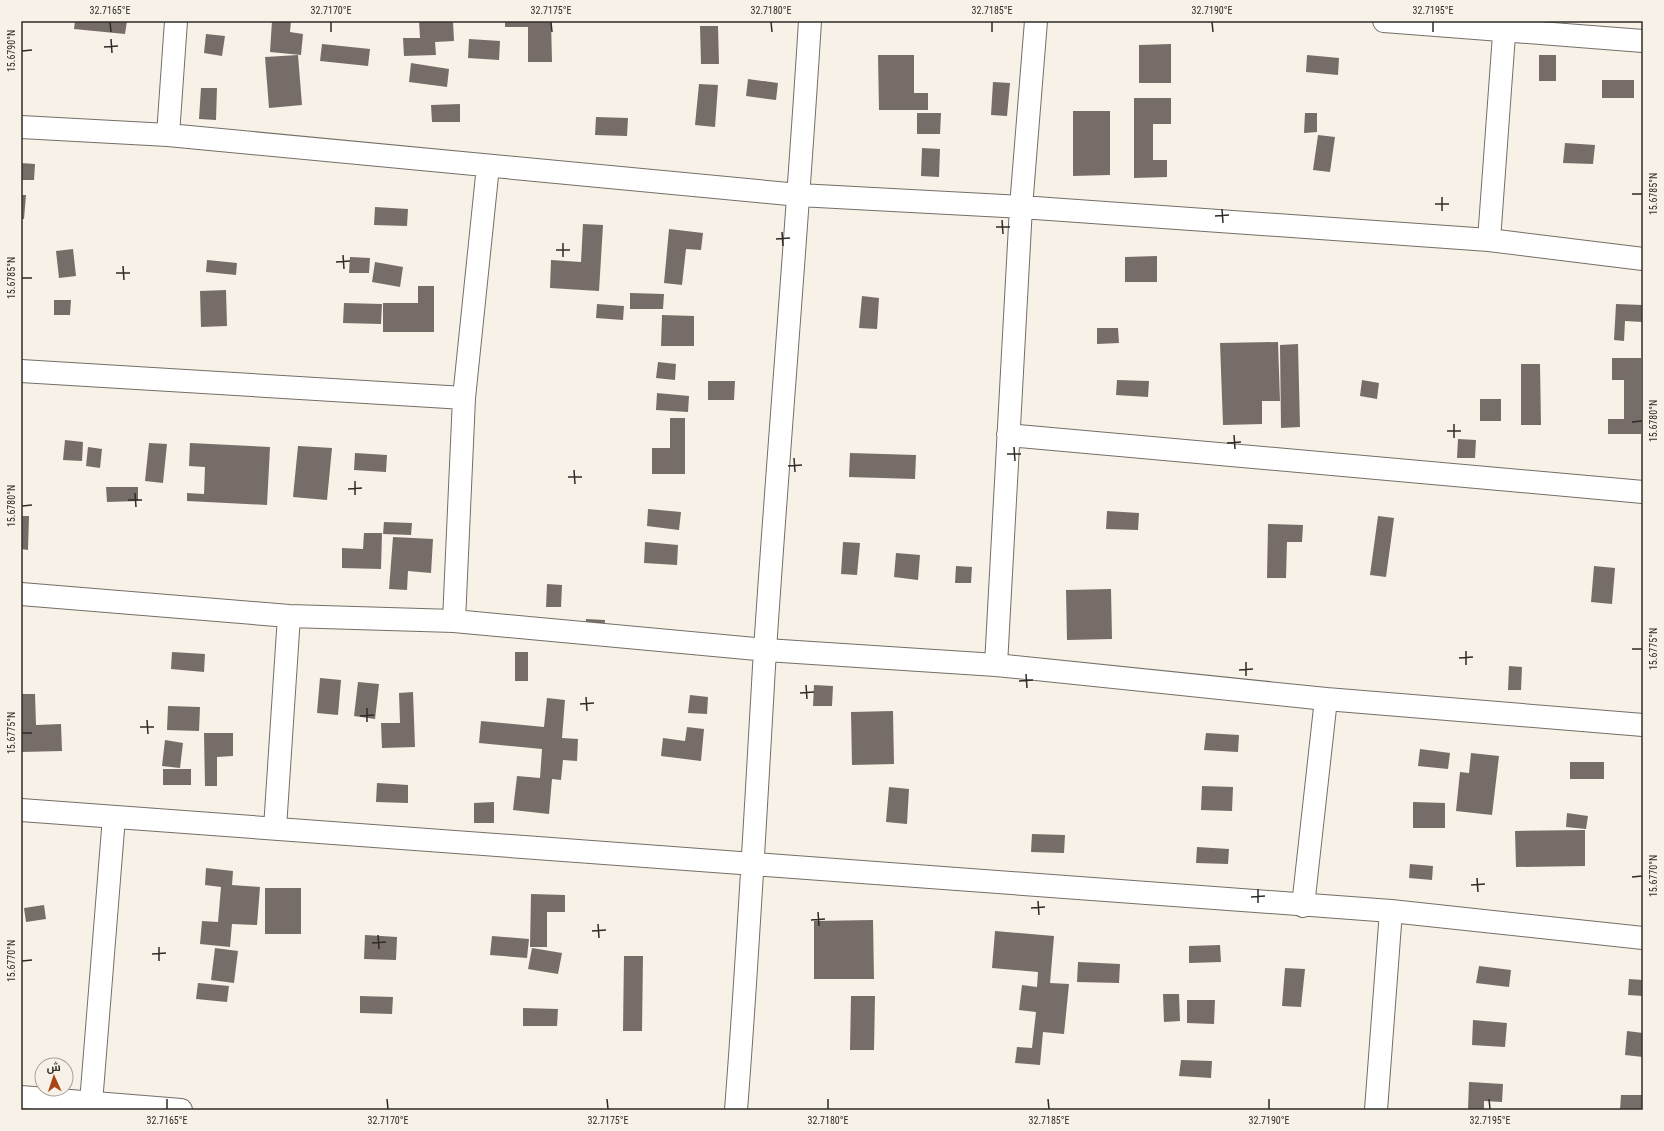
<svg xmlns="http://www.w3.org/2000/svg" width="1664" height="1131" viewBox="0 0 1664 1131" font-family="'Roboto Condensed',Cairo,sans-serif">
<rect width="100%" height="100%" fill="#f7f1e7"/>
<path fill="#776d68" d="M75 21H127L125 34 74 29Z
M272 21H291L290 32 303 34 301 55 270 52Z
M419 21H453L454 41 435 42 436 55 404 56 403 38H420Z
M505 21H551L552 62H528V27H505Z
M700 26H718L719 64H701Z
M206 34 225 36 222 56 204 53Z
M469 39 500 41 499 60 468 58Z
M322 44 370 49 368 66 320 61Z
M1171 44V83H1139V45Z
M298 55 302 105 269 108 265 57Z
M878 55H914V93H928V110H879Z
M1307 55 1339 58 1338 75 1306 72Z
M1539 55H1556V81H1539Z
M411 63 449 69 447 87 409 82Z
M748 79 778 83 776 100 746 96Z
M1602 80H1634V98H1602Z
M993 82 1010 83 1007 116 991 115Z
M699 84 718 85 715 127 695 125Z
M201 88H217L216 120 199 119Z
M1134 98H1171V124H1153V160H1167V177L1134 178Z
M460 104V122H432L431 105Z
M1073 111H1110V175L1073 176Z
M917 113H941L940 134H917Z
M1305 113H1317V132L1304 133Z
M596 117 628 118 627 136 595 135Z
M1318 135 1335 137 1330 172 1313 170Z
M1565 143 1595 145 1593 164 1563 163Z
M922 148 940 149 939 177 921 176Z
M21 163 35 164 34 180H21Z
M21 195H26L24 219H21Z
M375 207 408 209 407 226 374 225Z
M583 224 603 225 599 291 550 288 551 260 581 262Z
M669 229 703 233 701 250 686 249 682 285 664 283Z
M73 249 76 276 59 278 56 251Z
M1157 256V282H1125V257Z
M350 257 370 258 369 273H349Z
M207 260 237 263 236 275 206 272Z
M375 262 403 267 400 287 372 282Z
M418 286H434V332H383V303H418Z
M226 290 227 326 201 327 200 291Z
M630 293 664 294 663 309H630Z
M862 296 879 298 877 329 859 328Z
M54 300H71L70 315H54Z
M344 303 382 304 381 324 343 323Z
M597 304 624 306 623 320 596 318Z
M1616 304 1643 305V322L1625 321 1624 341 1614 340Z
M662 315 694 316V346H661Z
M1097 328H1118L1119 343 1097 344Z
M1278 342 1280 401H1262V424L1223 425 1220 343Z
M1298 344 1300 427 1281 428 1280 345Z
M1612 358H1641V434H1608V419H1624V380H1612Z
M658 362 676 364 675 380 656 378Z
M1521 364H1540L1541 425H1521Z
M1117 380 1149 381 1148 397 1116 395Z
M1362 380 1379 383 1377 399 1360 396Z
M708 381H735L734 400H708Z
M657 393 689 396 688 412 656 410Z
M1480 399H1501V421H1480Z
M670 418H685V474H652V448H670Z
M1458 439 1476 440 1475 458H1457Z
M65 440 83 442 82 461 63 460Z
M149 443 167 444 163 483 145 481Z
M190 443 270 447 267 505 187 501V493L204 494 205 467 189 466Z
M298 446 332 448 327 500 293 497Z
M88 447 102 449 100 468 86 466Z
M355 453 387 455 386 472 354 470Z
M850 453 916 455 915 479 849 477Z
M106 487H138V501L107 502Z
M648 509 681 512 679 530 647 526Z
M1107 511 1139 513 1138 530 1106 529Z
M21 516H29L28 550 21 549Z
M1378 516 1394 518 1386 577 1370 575Z
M384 522 412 523 411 535 383 534Z
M1268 524 1303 525 1302 542H1287L1286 578H1267Z
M364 533H382L381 569 342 568V548L363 549Z
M393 537 433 539 431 573 408 571 407 590 389 589Z
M645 542 678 545 677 565 644 563Z
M843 542 860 543 857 575 841 574Z
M896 553 920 555 918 580 894 577Z
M956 566 972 567 971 583H955Z
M1594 566 1615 568 1612 604 1591 602Z
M547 584 562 585 561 607H546Z
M1111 589 1112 639 1067 640 1066 590Z
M586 619 605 620 604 633 585 632Z
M172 652 205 654 204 672 171 669Z
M515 652H528V681H515Z
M1509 666 1522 667 1521 690H1508Z
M320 678 341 680 338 715 317 713Z
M358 682 379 684 375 719 354 716Z
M814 685 833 686 832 706H813Z
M413 692 415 747 382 748 381 723H400L399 693Z
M21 694H35L36 725 61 724 62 751 21 752Z
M690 695 708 697 707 714 688 713Z
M547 698 565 700 562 738 578 739 577 761 563 760 561 780 552 779 549 814 513 810 517 776 540 778 542 749 479 743 481 721 544 727Z
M168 706 200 707 199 731 167 730Z
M893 711 894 764 852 765 851 712Z
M687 727 704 729 701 761 661 756 663 738 685 741Z
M204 733H233V756L217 757V786H205Z
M1206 733 1239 735 1238 752 1204 750Z
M165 740 183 743 180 768 162 766Z
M1420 749 1450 753 1448 769 1418 766Z
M1471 753 1499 756 1492 815 1456 811 1460 772 1469 773Z
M1570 762H1604V779H1570Z
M163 769H191V785H163Z
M377 783 408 785V803L376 802Z
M1202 786 1233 787 1232 811 1201 810Z
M889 787 909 789 907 824 886 822Z
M494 802V823H474V803Z
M1413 802 1445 803V828H1413Z
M1567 813 1588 816 1586 829 1566 827Z
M1585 830V866L1516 867 1515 831Z
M1032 834 1065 835 1064 853 1031 852Z
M1197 847 1229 849 1228 864 1196 863Z
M1410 864 1433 866 1432 880 1409 878Z
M206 868 233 871 232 885 260 887 257 925 232 924 230 947 200 944 202 921 218 922 221 887 205 885Z
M265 888H301V934H265Z
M531 894 565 895V912H547V947H530Z
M44 905 46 919 26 922 24 908Z
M873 920 874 979H814V921Z
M995 931 1054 936 1050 983 1069 984 1064 1034 1043 1032 1040 1065 1015 1063 1017 1047 1032 1048 1036 1012 1019 1010 1022 985 1037 987 1038 972 992 968Z
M365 935 397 937 396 960 364 959Z
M492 936 529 939 527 958 490 955Z
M1220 945 1221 962 1189 963V946Z
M215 948 238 951 234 983 211 980Z
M532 948 562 953 558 974 528 969Z
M624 956H643L642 1031H623Z
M1078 962 1120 964 1119 983 1077 982Z
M1479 966 1511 970 1509 987 1476 983Z
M1285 968 1305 969 1301 1007 1282 1006Z
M1629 979 1643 980V996L1628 995Z
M198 983 229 986 227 1002 196 999Z
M1163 994H1179L1180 1021 1164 1022Z
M360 996 393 997 392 1014 360 1013Z
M851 996H875L874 1050H850Z
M1187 1000H1215L1214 1024 1187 1023Z
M523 1008 558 1009 557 1026H523Z
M1473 1020 1507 1023 1505 1047 1472 1045Z
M1627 1031 1643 1033V1057L1625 1055Z
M1181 1060 1212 1061 1211 1078 1179 1076Z
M1469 1082 1503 1084 1502 1102 1484 1101V1110H1468Z
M1621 1095H1643V1110H1620Z"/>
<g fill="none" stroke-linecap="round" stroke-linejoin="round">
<g stroke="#746e66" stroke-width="24">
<path id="street" d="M1384 21 1643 41
M21 127 168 135 799 195 1021 207 1489 240 1643 259
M168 135 176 21
M1489 240 1505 21
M21 371 464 398
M1008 435 1643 492
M21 594 289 616 454 621 766 650 996 665 1326 699 1643 725
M454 621 464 398 488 166
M996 665 1021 207 1036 21
M21 810 1391 911 1643 938
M275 828 289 616
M1303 906 1326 699
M91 1103 114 817
M736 1110C748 957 756 803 765 650 779 440 797 231 810 21
M1376 1110 1391 911"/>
</g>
<g stroke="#746e66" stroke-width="24">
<path id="secondary" d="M21 1097 181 1110"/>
</g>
<use href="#street" stroke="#fff" stroke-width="22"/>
<use href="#secondary" stroke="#fff" stroke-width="22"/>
</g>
<path fill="none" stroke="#2e2b28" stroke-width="1.5" d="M110 22 111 32M331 22V32M551 22 552 32M771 22 772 32M992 22V32M1212 22 1213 32M1433 22V32M111 39 112 53M104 47 118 46M22 51 32 50M1632 194H1642M1442 197V211M1435 204H1449M1222 209 1223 223M1215 216 1229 215M1002 220 1003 234M996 227H1010M782 232 783 246M776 239 790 238M563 243V257M556 250H570M343 255 344 269M336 262 350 261M123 266 124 280M116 273H130M22 278H32M1632 422 1642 421M1454 424V438M1447 431H1461M1234 435 1235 449M1227 443 1241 442M1014 447 1015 461M1007 454H1021M794 458 795 472M788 466 802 465M574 470 575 484M568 477H582M355 481V495M348 489 362 488M135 493 136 507M128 500H142M22 506 32 505M1632 649H1642M1466 651V665M1459 658 1473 657M1246 662V676M1239 670 1253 669M1026 674 1027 688M1019 681 1033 680M806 685 807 699M800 693 814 692M586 697 587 711M580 704 594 703M367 708V722M360 716 374 715M147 720 148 734M140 727H154M22 733H32M1632 877 1642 876M1477 878 1478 892M1471 885 1485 884M1258 889V903M1251 897 1265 896M1038 901 1039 915M1031 908 1045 907M818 912 819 926M811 920 825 919M598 924 599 938M592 931 606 930M378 935 379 949M372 943 386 942M159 947V961M152 954 166 953M22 961 32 960M167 1099V1109M387 1099 388 1109M607 1099 608 1109M828 1099V1109M1048 1099 1049 1109M1269 1099V1109M1489 1099 1490 1109"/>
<rect width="1664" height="1131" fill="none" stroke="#f7f1e7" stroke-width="44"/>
<g transform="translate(54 1077) rotate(357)"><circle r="19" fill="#f7f1e7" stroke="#a7a29b"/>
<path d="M0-3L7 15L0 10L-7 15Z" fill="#a94417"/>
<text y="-6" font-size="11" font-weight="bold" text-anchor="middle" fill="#2e2b28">ش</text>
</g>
<rect x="22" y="22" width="1620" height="1087" fill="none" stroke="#2e2b28" stroke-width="1.5"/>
<g font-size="10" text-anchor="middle" fill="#2e2b28">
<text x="110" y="14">32.7165°E</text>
<text x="331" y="14">32.7170°E</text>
<text x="551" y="14">32.7175°E</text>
<text x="771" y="14">32.7180°E</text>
<text x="992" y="14">32.7185°E</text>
<text x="1212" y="14">32.7190°E</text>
<text x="1433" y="14">32.7195°E</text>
<text transform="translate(11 51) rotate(-90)" y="4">15.6790°N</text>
<text transform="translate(1653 194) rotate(-90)" y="4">15.6785°N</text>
<text transform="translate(11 278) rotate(-90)" y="4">15.6785°N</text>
<text transform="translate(1653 421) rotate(-90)" y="4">15.6780°N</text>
<text transform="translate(11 506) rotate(-90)" y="4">15.6780°N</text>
<text transform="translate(1653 649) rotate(-90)" y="4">15.6775°N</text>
<text transform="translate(11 733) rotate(-90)" y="4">15.6775°N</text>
<text transform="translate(1653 876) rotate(-90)" y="4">15.6770°N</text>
<text transform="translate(11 961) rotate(-90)" y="4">15.6770°N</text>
<text x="167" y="1124">32.7165°E</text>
<text x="388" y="1124">32.7170°E</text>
<text x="608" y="1124">32.7175°E</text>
<text x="828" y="1124">32.7180°E</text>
<text x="1049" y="1124">32.7185°E</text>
<text x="1269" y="1124">32.7190°E</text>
<text x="1490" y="1124">32.7195°E</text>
</g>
</svg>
